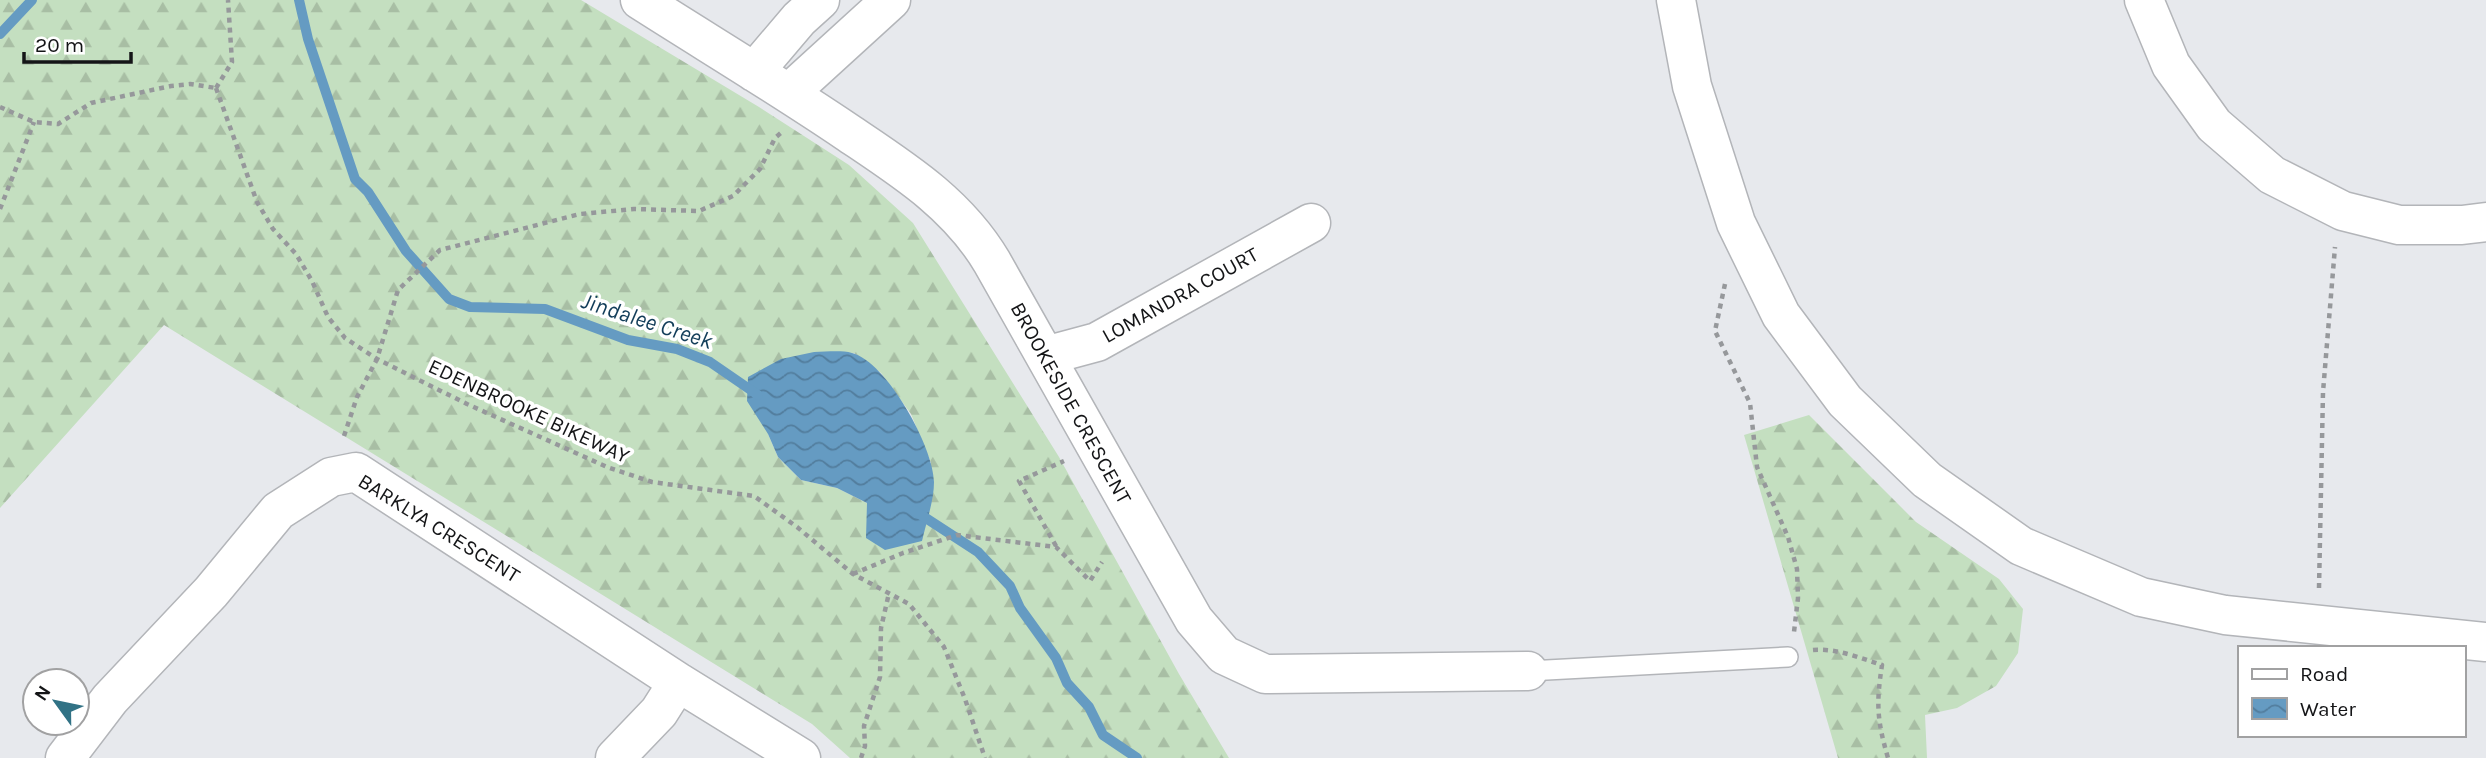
<svg xmlns="http://www.w3.org/2000/svg" width="2486" height="758" viewBox="0 0 2486 758" font-family="Karla,sans-serif">
<defs>
<pattern id="forest-firs" width="22" height="20" patternUnits="userSpaceOnUse" patternTransform="scale(1.75)"><rect width="22" height="20" fill="#c4dfc0"/><path d="M5 1l3.5 6h-7zM16 11l3.5 6h-7z" fill="#a8bea4"/></pattern>
<pattern id="water-waves" width="16" height="10" patternUnits="userSpaceOnUse" patternTransform="scale(1.75)"><rect width="16" height="10" fill="#659bc2"/><path d="M0 5q4-4 8 0t8 0" fill="none" stroke="#527d9d"/></pattern>
</defs>
<rect width="100%" height="100%" fill="#e7e9ed"/>
<path fill="url(#forest-firs)" fill-rule="evenodd" d="M0 0H581L759 107 849 165 913 223 1059 457 1179 674 1229 758H850L812 724 164 325 0 508ZM814 352 854 353 881 373 911 414 931 463 867 503 837 488 801 480 778 457 768 434Z
M1809 415 1916 522 1999 579 2023 609 2018 653 1996 686 1957 708 1925 715 1927 758H1838L1744 435Z"/>
<path fill="url(#water-waves)" d="M814 352C826 352 841 350 852 353 887 362 934 448 934 482 934 501 926 523 922 541L885 550 866 538 867 503 837 488 801 480 778 457 768 434 747 401 748 377 781 359Z"/>
<g fill="none" stroke-linecap="round" stroke-linejoin="round">
<path stroke="#659bc2" stroke-width="10" d="M299 0 308 39 355 179 368 192 406 251 449 299 470 307 545 309 628 340 677 349 710 362 758 395
M0 34 32 0
M915 511 978 552 1010 586 1020 608 1056 658 1067 683 1089 707 1103 735 1137 758"/>
<g stroke="#b3b5b9" stroke-width="22">
<path id="lane" d="M1528 671 1788 657"/>
</g>
<g stroke="#b3b5b9" stroke-width="41">
<path id="street" d="M640 0C709 44 779 86 847 132 902 169 957 203 992 262L1194 620 1224 655 1265 674 1528 671
M2144 0 2171 65 2214 125 2272 175 2343 211 2399 225H2462L2486 222
M754 72 799 19 820 0
M789 93 891 0
M1045 356 1097 342 1311 223
M65 758 110 699 211 592 278 511 331 477 356 472 678 682 801 758
M615 758 659 712 678 682"/>
</g>
<g stroke="#b3b5b9" stroke-width="41">
<path id="secondary" d="M1676 0 1692 86 1736 223 1781 315 1845 401 1927 480 2021 546 2141 597 2225 615 2486 642"/>
</g>
<path stroke="#96989b" stroke-width="4.5" stroke-dasharray="5 5" stroke-linecap="butt" d="M216 88 257 202 273 229 296 254 312 281 328 317 345 338 377 359 467 404 607 467 652 482 754 496 797 527 853 574 909 604 944 647 965 699 985 758
M216 88 232 62 228 0
M0 107 34 122 58 124 91 103 171 86 190 84 216 88
M0 209 34 122
M1725 284 1715 331 1750 403 1757 467 1788 537 1797 569 1798 598 1794 632
M344 436 357 397 377 359 398 290 440 250 580 214 634 209 699 211 733 196 760 169 775 138 782 132
M1056 546 1019 481 1064 461
M853 574 903 553 957 535 1056 547 1090 581 1102 562
M2319 588 2323 392 2335 247
M1813 650C1837 648 1860 658 1882 665 1876 704 1877 720 1888 758
M861 758 865 746 864 726 880 677 881 628 889 593"/>
<use href="#lane" stroke="#fff" stroke-width="19"/>
<use href="#street" stroke="#fff" stroke-width="38"/>
<use href="#secondary" stroke="#fff" stroke-width="38"/>
</g>
<g text-anchor="middle" dominant-baseline="central" stroke-width="7" stroke-linejoin="round" paint-order="stroke">
<g font-size="21" fill="#141517" stroke="#fff">
<text transform="translate(1180 295) rotate(-29)">LOMANDRA COURT</text>
<text transform="translate(1071 403) rotate(61)">BROOKESIDE CRESCENT</text>
<text transform="translate(529 411) rotate(25)">EDENBROOKE BIKEWAY</text>
<text transform="translate(439 528) rotate(32)">BARKLYA CRESCENT</text>
</g>
<g font-size="23" font-style="italic" fill="#123d59" stroke="#fff">
<text transform="translate(647 321) rotate(18)">Jindalee Creek</text>
</g>
</g>
<rect x="2238" y="646" width="228" height="91" fill="#ffffff" stroke="#a1a1a2" stroke-width="2"/>
<rect x="2252" y="669" width="35" height="10" fill="#ffffff" stroke="#a1a1a2" stroke-width="2"/>
<text x="2300" y="681" font-size="21" fill="#141517">Road</text>
<rect x="2252" y="698" width="35" height="21" fill="url(#water-waves)" stroke="#a1a1a2" stroke-width="2"/>
<text x="2300" y="716" font-size="21" fill="#141517">Water</text>
<g transform="translate(56 702) rotate(303)"><circle r="33" fill="#ffffff" stroke="#a1a1a2" stroke-width="2"/>
<path d="M0-5L12 26L0 18L-12 26Z" fill="#317285"/>
<text y="-10" font-size="19" font-weight="bold" text-anchor="middle" fill="#141517">N</text>
</g>
<path d="M24 52v10h107v-10" fill="none" stroke="#141517" stroke-width="3.5"/>
<text x="35" y="52" font-size="21" fill="#141517" stroke="#ffffff" stroke-width="5" paint-order="stroke">20 m</text>
</svg>
